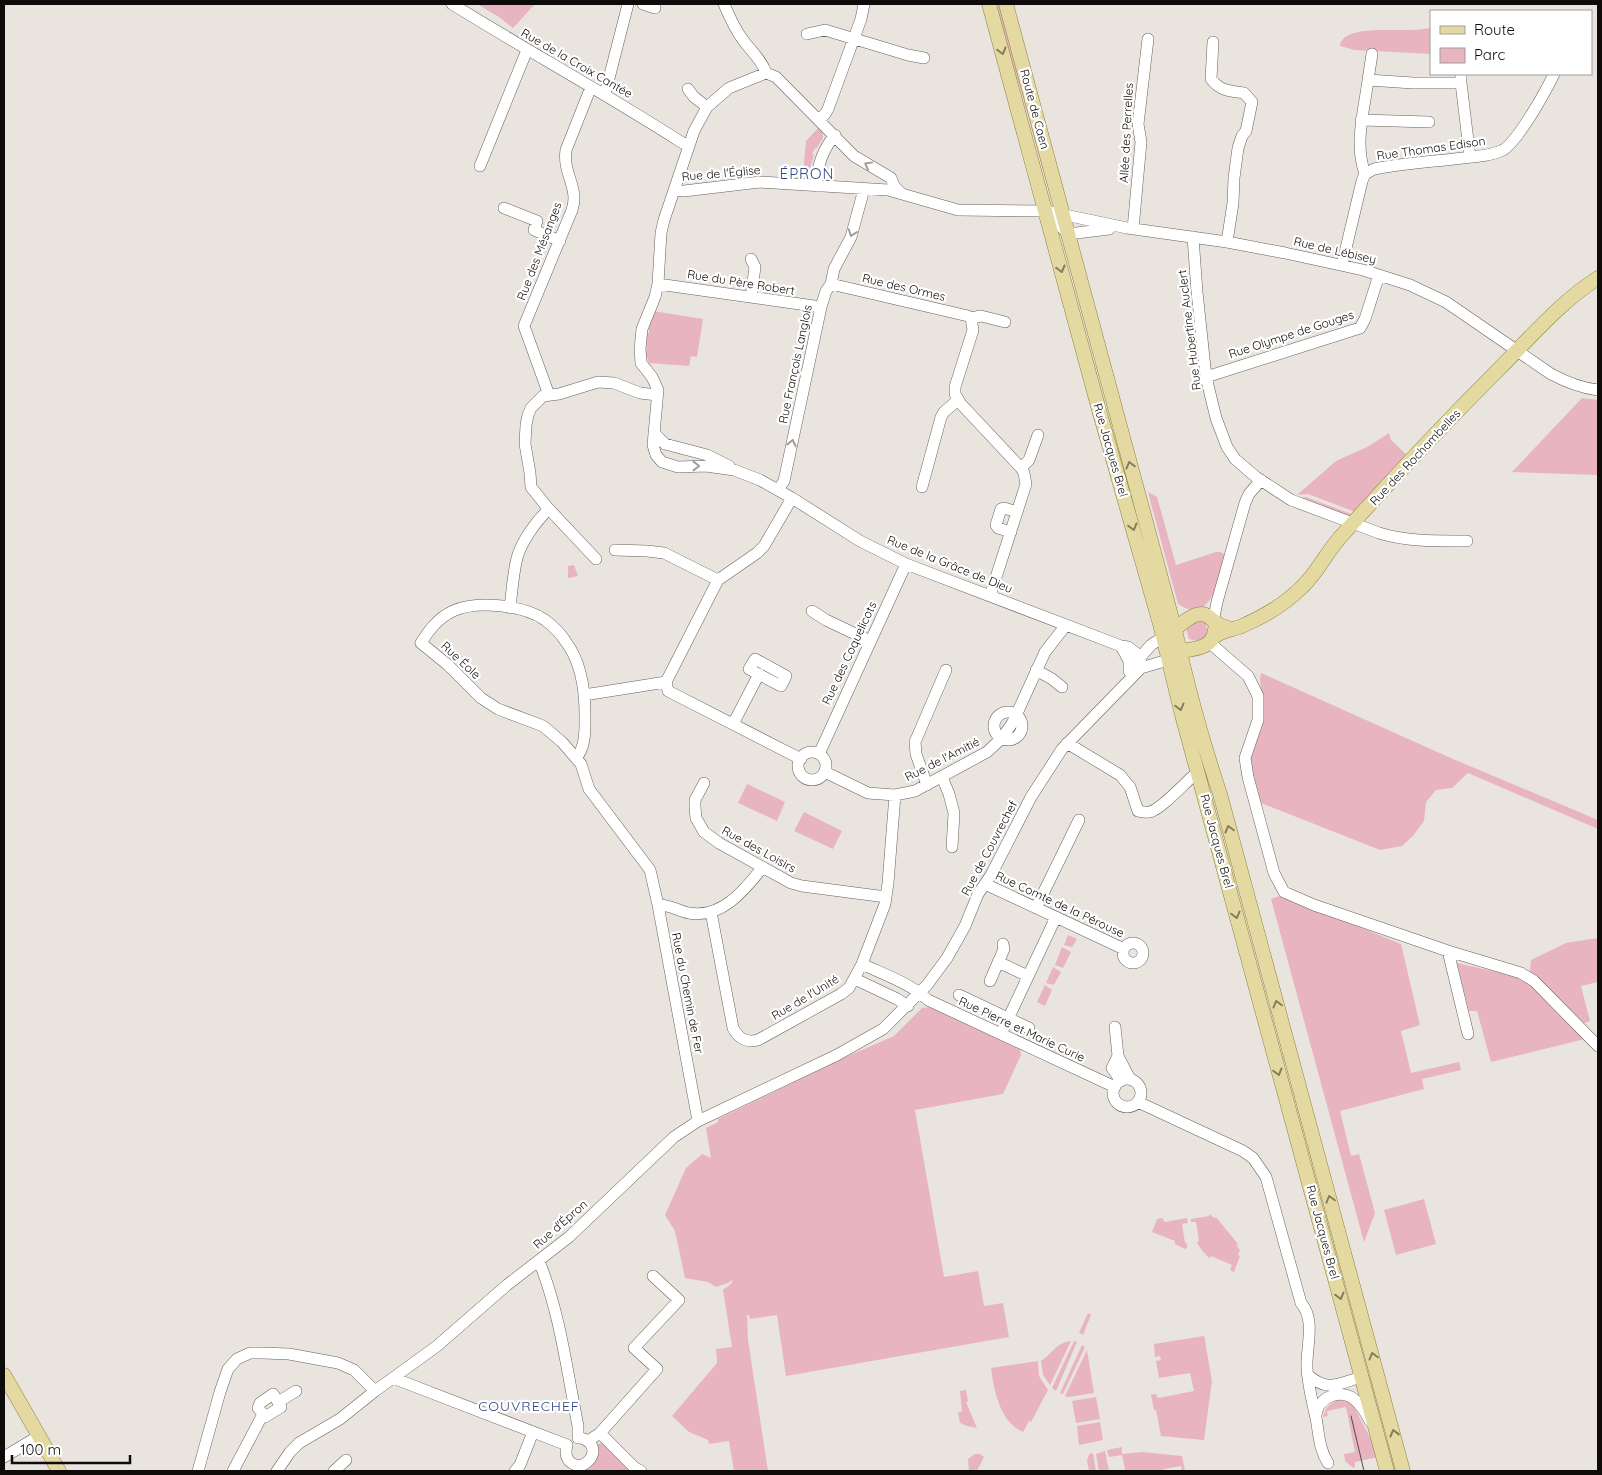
<svg xmlns="http://www.w3.org/2000/svg" width="1602" height="1475" viewBox="0 0 1602 1475" font-family="Quicksand,sans-serif">
<rect width="100%" height="100%" fill="#eae4df"/>
<path fill="#e8b4c0" d="M477 4H535L513 28 499 17Z
M994 4H1001L1049 180 1046 181 1019 84 1007 51Z
M1431 28V54L1355 50 1340 46C1342 25 1392 31 1407 30 1415 30 1423 29 1431 28Z
M819 127 822 130 823 138 816 149 815 148 812 154 814 155 808 175H803L806 141Z
M653 311 703 319 697 357 691 356 689 366 649 363 646 354 647 334 649 333V327Z
M1582 398 1598 400V475L1512 472Z
M1389 433 1391 440 1408 456 1358 513 1308 494 1297 495 1336 461 1367 447Z
M1148 492 1157 497 1176 565 1216 552H1221L1225 555C1219 577 1212 627 1178 604Z
M1306 497 1354 515 1353 518 1296 498Z
M574 565 578 576 568 578V566Z
M1200 620 1205 623C1211 637 1203 643 1189 639L1186 628 1192 622Z
M1261 673 1453 759 1598 820V829L1468 773 1452 788 1436 790 1426 802 1424 821 1413 836 1402 846 1380 850 1261 803 1249 760 1263 709 1260 679Z
M747 784 785 802 777 821 738 803Z
M804 812 842 831 833 849 794 831Z
M1282 895 1401 944 1420 1025 1401 1031 1411 1073 1459 1062 1461 1070 1422 1079 1424 1089 1340 1111 1351 1156 1359 1154 1375 1213 1364 1242 1271 899Z
M1068 935 1077 939 1072 947 1064 945Z
M1598 938V982L1581 986 1590 1021 1582 1024 1530 972 1531 960 1566 943Z
M1062 947 1071 952 1063 968 1055 965Z
M1457 963 1527 979 1585 1039 1491 1062 1477 1011H1469Z
M1053 967 1061 972 1054 985 1046 983Z
M1045 985 1052 990 1045 1006 1037 1002Z
M929 1007 1020 1049 1021 1055 1003 1094 915 1110 944 1277 978 1271 984 1306 1003 1303 1009 1337 786 1376 777 1315 750 1319 749 1315H747L748 1340 768 1471H734L729 1441 709 1444 708 1440 689 1432 672 1416 717 1363 716 1349 732 1347 723 1290 732 1283V1280L728 1283 716 1287 708 1282 685 1278 675 1231 665 1215 686 1168 702 1154 711 1158 706 1128 718 1122V1119L848 1056 894 1036 922 1008Z
M1424 1199 1436 1244 1396 1255 1384 1210Z
M1210 1214 1214 1218 1216 1217 1238 1244 1236 1245 1240 1250 1238 1255 1240 1256 1234 1272 1230 1270 1232 1265 1211 1256 1210 1258C1206 1256 1198 1246 1197 1242L1199 1241 1196 1222H1191V1219L1209 1216Z
M1162 1218 1165 1222 1187 1218 1188 1223 1182 1224 1185 1243H1187V1247L1185 1249 1175 1244V1241L1152 1232 1157 1219Z
M1088 1313 1091 1315 1083 1335 1079 1333Z
M1203 1329 1212 1381 1204 1440 1161 1436 1156 1410H1154L1151 1395 1156 1394 1158 1398 1194 1391 1190 1373 1159 1378 1156 1361 1161 1360 1160 1356 1155 1357 1154 1344 1204 1336Z
M1071 1341 1050 1385 1043 1375 1041 1361C1053 1353 1056 1343 1071 1341Z
M1074 1341 1077 1342 1056 1391 1052 1388Z
M1082 1345 1085 1347 1063 1394 1060 1393Z
M1087 1350 1094 1393 1069 1397 1065 1396Z
M1038 1361 1039 1376 1048 1390 1031 1422 1029 1421 1023 1432C1000 1422 994 1391 991 1368Z
M966 1390 968 1401 966 1402 977 1428 967 1426 960 1423 958 1413 962 1411 960 1391Z
M1096 1397 1100 1419 1076 1423 1072 1401Z
M1340 1400 1350 1403 1353 1405 1374 1445 1378 1457 1355 1462V1467L1353 1468 1345 1461 1344 1454 1355 1452 1346 1407 1327 1411 1328 1416 1323 1417C1325 1407 1331 1402 1340 1400Z
M1100 1422 1103 1440 1079 1445 1077 1426Z
M603 1442 634 1471H585L584 1468 595 1446Z
M1122 1447V1454L1142 1452 1182 1456 1185 1471H1182L1181 1466 1164 1469V1471H1123L1125 1469 1122 1455 1109 1457 1107 1450Z
M1105 1451 1109 1471H1099L1096 1454Z
M1093 1453 1096 1471H1089L1087 1461 1089 1454Z
M975 1454H980L984 1457 977 1471H969L968 1459Z"/>
<g fill="none" stroke-linecap="round" stroke-linejoin="round">
<g stroke="#65605c" stroke-width="12">
<path id="minor" d="M452 4C528 51 606 94 681 142L689 146
M643 4 655 8
M724 4C729 16 735 29 743 40 751 51 762 60 766 73
M807 34 825 30 908 55 924 58
M1213 42 1211 79C1220 91 1230 91 1244 93L1252 102 1246 131 1242 136 1238 148 1234 178 1233 203 1227 242
M766 73 729 88 707 107 694 131 664 220 661 233 658 284 655 297 642 329 640 349 641 363 652 377 658 390 653 445 656 455 662 462 678 467 706 466 734 470 760 480 792 498 860 541 906 564 1121 646 1128 647 1140 656 1141 668
M766 73 776 77 854 156 891 178 894 186 901 193
M1461 74V83L1470 157
M1368 80 1372 54
M688 89 694 97 707 107
M605 94 628 4
M819 120 825 114 828 109 861 19 864 4
M1361 120 1429 122
M480 166 527 50
M1365 174C1354 143 1364 112 1368 80L1413 83H1461
M816 186C817 167 822 150 835 135
M674 190 684 191 760 182 888 190 958 210 1046 211 1127 228 1227 242 1285 253 1363 270 1410 285 1446 302 1551 374C1566 382 1581 388 1598 390
M504 208 537 221 534 230 560 241
M1046 211 1068 234 1109 229
M1133 229 1141 142 1138 124 1148 39
M1193 237 1197 292 1206 377 1216 418 1227 447 1235 459 1256 477 1291 500 1379 533C1408 542 1437 541 1467 541
M1342 265 1362 181 1365 174 1374 169C1400 164 1427 162 1454 159 1469 157 1489 157 1503 150 1518 141 1546 91 1554 74
M658 284 821 307
M831 284 968 316 971 318
M751 297 755 267 751 259
M971 318 973 330 955 387V394L961 404 1021 468 1024 473 1026 484 990 596
M971 318 981 316 1005 322
M1206 377 1360 328 1365 319 1379 275
M549 395 524 326 572 210C573 207 574 202 574 198 574 182 563 170 566 150L591 87
M654 433 665 444 707 455 729 466
M1021 468 1029 460 1038 435
M922 487 941 417 944 412 958 400
M778 490 784 481 821 307 826 291 831 284 834 269 851 237 864 189
M1011 532 998 528 996 525 1001 509 1004 508 1017 512
M615 550 647 551 664 553 718 580
M596 559 547 507 531 487 530 473 525 444 526 425 528 415 531 408 543 396 559 394 598 382 614 383 640 393 657 395
M510 608C512 591 513 574 517 558 521 542 537 520 549 509
M812 611 826 620 870 641
M1213 622 1217 602 1245 503 1249 494 1261 480
M1210 643 1248 676 1258 696V720L1245 758 1248 777 1274 873 1284 892 1314 905 1448 951 1521 973 1534 981 1598 1046
M1121 646 1129 661V671
M755 659 786 676 781 686 749 669Z
M1136 662 1151 645 1157 641
M1036 670 1052 679 1062 687
M666 682 718 580 757 553 764 546 792 498
M666 682 668 691 801 759
M584 695 666 682
M994 726a14 14 0 1 1 28 0a14 14 0 1 1-28 0Z
M733 724 759 674
M1067 743 1120 775 1130 787 1138 811C1143 812 1146 813 1150 812 1162 808 1182 786 1192 777L1199 776
M798 766a14 14 0 1 1 28 0a14 14 0 1 1-28 0Z
M819 754 906 564
M576 758C586 747 585 729 585 715 585 690 581 662 566 642 561 634 553 626 545 620 523 605 477 600 453 611 438 618 429 630 421 643L448 665 481 698 498 709 543 726 562 742 581 764 589 789 650 870 658 905 698 1121
M825 772 868 793 895 795 915 791 987 752 1002 738 1013 722 1045 652 1066 625
M942 777 949 794 954 813 952 847
M704 783 695 800V807L696 818 704 832 719 843 791 883 802 886 886 897
M927 785 916 754 915 742 946 670
M985 884 1124 949
M658 905C669 904 678 911 689 913 721 919 744 891 762 868
M1036 908 1079 820
M711 912 733 1028C739 1039 746 1043 758 1040L841 994 849 988 862 964 885 904 888 883 895 795
M1123 953a10 10 0 1 1 20 0a10 10 0 1 1-20 0Z
M1448 951 1468 1034
M998 962 1028 976
M862 964C885 975 910 983 928 1000L1115 1087
M855 979 897 999 908 1006
M990 981 1004 949 1003 944
M959 995 1029 1028
M1115 1027 1118 1056 1130 1079
M1001 1034 1056 917
M1118 1056 1112 1068 1121 1081
M1113 1093a14 14 0 1 1 28 0a14 14 0 1 1-28 0Z
M1138 1102 1243 1151 1253 1158 1266 1177 1301 1303C1316 1320 1306 1347 1307 1368 1308 1385 1312 1401 1316 1418 1319 1434 1319 1449 1328 1463
M539 1261C560 1313 567 1371 578 1426V1438
M1308 1375C1328 1393 1339 1383 1362 1377
M393 1378 567 1445
M263 1414 258 1408 260 1403 273 1394 278 1402
M1316 1416C1317 1398 1339 1388 1354 1399 1361 1405 1366 1413 1370 1421
M600 1433 635 1468 641 1471
M588 1441 600 1433 657 1369 634 1348 679 1300 653 1276
M567 1445C564 1457 568 1464 580 1466
M4 1457 39 1436
M580 1466C596 1460 598 1443 581 1438
M198 1471 220 1392 228 1369 237 1359 250 1353H263L289 1354 338 1363 354 1370 375 1391
M233 1471 263 1414 265 1417 281 1407 278 1402 296 1391
M277 1471 290 1452 299 1443 340 1419 375 1391 437 1346 507 1285 569 1237 674 1137 698 1121 837 1055 883 1029 927 985 947 958 965 926 978 894 991 875 1031 797 1062 749 1141 668 1168 660 1176 654
M334 1471 346 1460
M515 1471 520 1465 533 1432"/>
</g>
<g stroke="#8d8244" stroke-width="15">
<path id="major" d="M989 4 1099 410 1160 624 1182 715 1387 1471
M1006 4 1175 630C1187 685 1202 740 1220 794L1403 1471
M1170 633C1180 626 1196 607 1209 617 1217 624 1221 626 1231 629
M1214 637C1222 630 1233 630 1242 626 1263 617 1286 603 1302 587 1319 571 1328 549 1344 533 1394 477 1445 423 1498 370 1530 338 1560 302 1598 278
M1180 651C1195 649 1214 648 1215 629
M4 1375 59 1471"/>
</g>
<use href="#minor" stroke="#fff" stroke-width="11"/>
<use href="#major" stroke="#e4daa1" stroke-width="14"/>
<path stroke="#504c4a" stroke-width="1" d="M1351 1416 1364 1471"/>
</g>
<defs><path id="oneway-chevron" d="M-2-3.5L2.5 0L-2 3.5" fill="none" stroke-width="1.6" stroke-linecap="round" stroke-linejoin="round" transform="scale(1.25)"/></defs>
<g stroke="#847d5d">
<use href="#oneway-chevron" transform="translate(1002 51) rotate(75)"/>
<use href="#oneway-chevron" transform="translate(1061 269) rotate(75)"/>
<use href="#oneway-chevron" transform="translate(1130 465) rotate(-105)"/>
<use href="#oneway-chevron" transform="translate(1133 527) rotate(75)"/>
<use href="#oneway-chevron" transform="translate(1180 707) rotate(75)"/>
<use href="#oneway-chevron" transform="translate(1229 829) rotate(-105)"/>
<use href="#oneway-chevron" transform="translate(1236 915) rotate(75)"/>
<use href="#oneway-chevron" transform="translate(1277 1004) rotate(-105)"/>
<use href="#oneway-chevron" transform="translate(1278 1072) rotate(75)"/>
<use href="#oneway-chevron" transform="translate(1330 1199) rotate(-105)"/>
<use href="#oneway-chevron" transform="translate(1340 1296) rotate(75)"/>
<use href="#oneway-chevron" transform="translate(1373 1356) rotate(-105)"/>
<use href="#oneway-chevron" transform="translate(1394 1433) rotate(-104)"/>
</g>
<g stroke="#9f9e9d">
<use href="#oneway-chevron" transform="translate(868 165) rotate(-151)"/>
<use href="#oneway-chevron" transform="translate(852 233) rotate(110)"/>
<use href="#oneway-chevron" transform="translate(792 443) rotate(-77)"/>
<use href="#oneway-chevron" transform="translate(696 466)"/>
</g>
<g text-anchor="middle" dominant-baseline="central" stroke-width="4.5" stroke-linejoin="round" paint-order="stroke">
<g font-size="12" fill="#0e0c0a" stroke="#fff">
<text transform="translate(577 63) rotate(30)">Rue de la Croix Cantée</text>
<text transform="translate(1035 109) rotate(75)">Route de Caen</text>
<text transform="translate(1126 133) rotate(-87)">Allée des Perrelles</text>
<text transform="translate(1431 148) rotate(-8)">Rue Thomas Edison</text>
<text transform="translate(721 173) rotate(-5)">Rue de l'Église</text>
<text transform="translate(1335 250) rotate(13)">Rue de Lébisey</text>
<text transform="translate(539 251) rotate(-69)">Rue des Mésanges</text>
<text transform="translate(741 282) rotate(9)">Rue du Père Robert</text>
<text transform="translate(904 287) rotate(13)">Rue des Ormes</text>
<text transform="translate(1189 330) rotate(-97)">Rue Hubertine Auclert</text>
<text transform="translate(1291 334) rotate(-18)">Rue Olympe de Gouges</text>
<text transform="translate(795 364) rotate(-78)">Rue François Langlois</text>
<text transform="translate(1111 450) rotate(74)">Rue Jacques Brel</text>
<text transform="translate(1415 457) rotate(-47)">Rue des Rochambelles</text>
<text transform="translate(950 564) rotate(22)">Rue de la Grâce de Dieu</text>
<text transform="translate(849 653) rotate(-65)">Rue des Coquelicots</text>
<text transform="translate(461 660) rotate(43)">Rue Éole</text>
<text transform="translate(942 759) rotate(-27)">Rue de l'Amitié</text>
<text transform="translate(1217 841) rotate(75)">Rue Jacques Brel</text>
<text transform="translate(989 848) rotate(-62)">Rue de Couvrechef</text>
<text transform="translate(759 849) rotate(29)">Rue des Loisirs</text>
<text transform="translate(1060 904) rotate(25)">Rue Comte de la Pérouse</text>
<text transform="translate(688 993) rotate(79)">Rue du Chemin de Fer</text>
<text transform="translate(805 997) rotate(-31)">Rue de l'Unité</text>
<text transform="translate(1022 1029) rotate(25)">Rue Pierre et Marie Curie</text>
<text transform="translate(560 1224) rotate(-41)">Rue d'Épron</text>
<text transform="translate(1323 1232) rotate(75)">Rue Jacques Brel</text>
</g>
<g font-size="14" letter-spacing="1" fill="#314780" stroke="#fff">
<text x="529" y="1406">COUVRECHEF</text>
</g>
<g font-size="15" letter-spacing="1" fill="#314780" stroke="#fff">
<text x="807" y="173">ÉPRON</text>
</g>
</g>
<rect width="1602" height="1475" fill="none" stroke="#0e0c0a" stroke-width="10"/>
<rect x="1430" y="10" width="162" height="65" fill="#ffffff" stroke="#9f9e9d"/>
<rect x="1440" y="26" width="25" height="8" fill="#e4daa1" stroke="#9f9e9d"/>
<text x="1474" y="35" font-size="15" fill="#0e0c0a">Route</text>
<rect x="1440" y="48" width="25" height="15" fill="#e8b4c0" stroke="#9f9e9d"/>
<text x="1474" y="60" font-size="15" fill="#0e0c0a">Parc</text>
<path d="M12 1455v8h118v-8" fill="none" stroke="#0e0c0a" stroke-width="2.5"/>
<text x="20" y="1455" font-size="15" fill="#0e0c0a" stroke="#ffffff" stroke-width="4" paint-order="stroke">100 m</text>
</svg>
